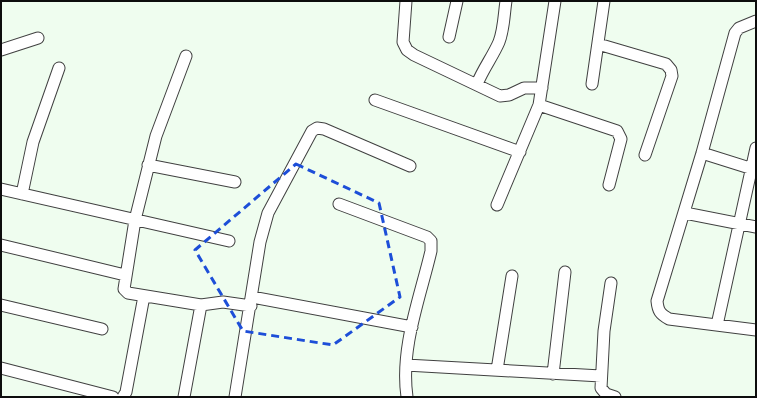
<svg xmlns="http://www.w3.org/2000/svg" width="757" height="398" viewBox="0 0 757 398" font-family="'Zilla Slab',serif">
<rect width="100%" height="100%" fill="#effdef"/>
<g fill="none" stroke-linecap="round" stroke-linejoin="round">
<g stroke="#404040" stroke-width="13">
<path id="street" d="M406 1 403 42 407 50 414 55 500 96 509 95 524 88H542
M756 21 739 28 735 33 702 153 657 301C658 311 660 314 669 319L756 330
M449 37 457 1
M598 44 666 64 671 70 672 76 645 155
M1 50 38 38
M186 56 156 136 135 220 124 289 128 293 201 305 223 302 251 306
M477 84C483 69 493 56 499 42 504 29 504 14 506 1
M592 84 604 1
M375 100 520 152
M539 105 617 131 621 139 609 185
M702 153 756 170
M148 165 235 182
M1 189 229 241
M22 194 33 142 59 68
M339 204 427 237 431 241V251C420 298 400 348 407 397
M497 205 539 105 555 1
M685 213 756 227
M1 245 125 275
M611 283 604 331 601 388 606 394 615 397
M252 297 412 327
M1 305 102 329
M717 325 756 148
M406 365 601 376
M1 368 113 397
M497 370 512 276
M553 374 565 272
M123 397 126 392 144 296
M184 397 201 305
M235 397 260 242 268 213 312 131 317 128 324 129 410 166"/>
</g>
<use href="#street" stroke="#fff" stroke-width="11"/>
</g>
<path fill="none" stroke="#1d4ed8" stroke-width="3" stroke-dasharray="8 5" stroke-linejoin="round" d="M296 164 379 203 400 297 333 345 243 331 195 250Z"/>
<rect width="757" height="398" fill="none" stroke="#0d0d0d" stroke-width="4"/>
</svg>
